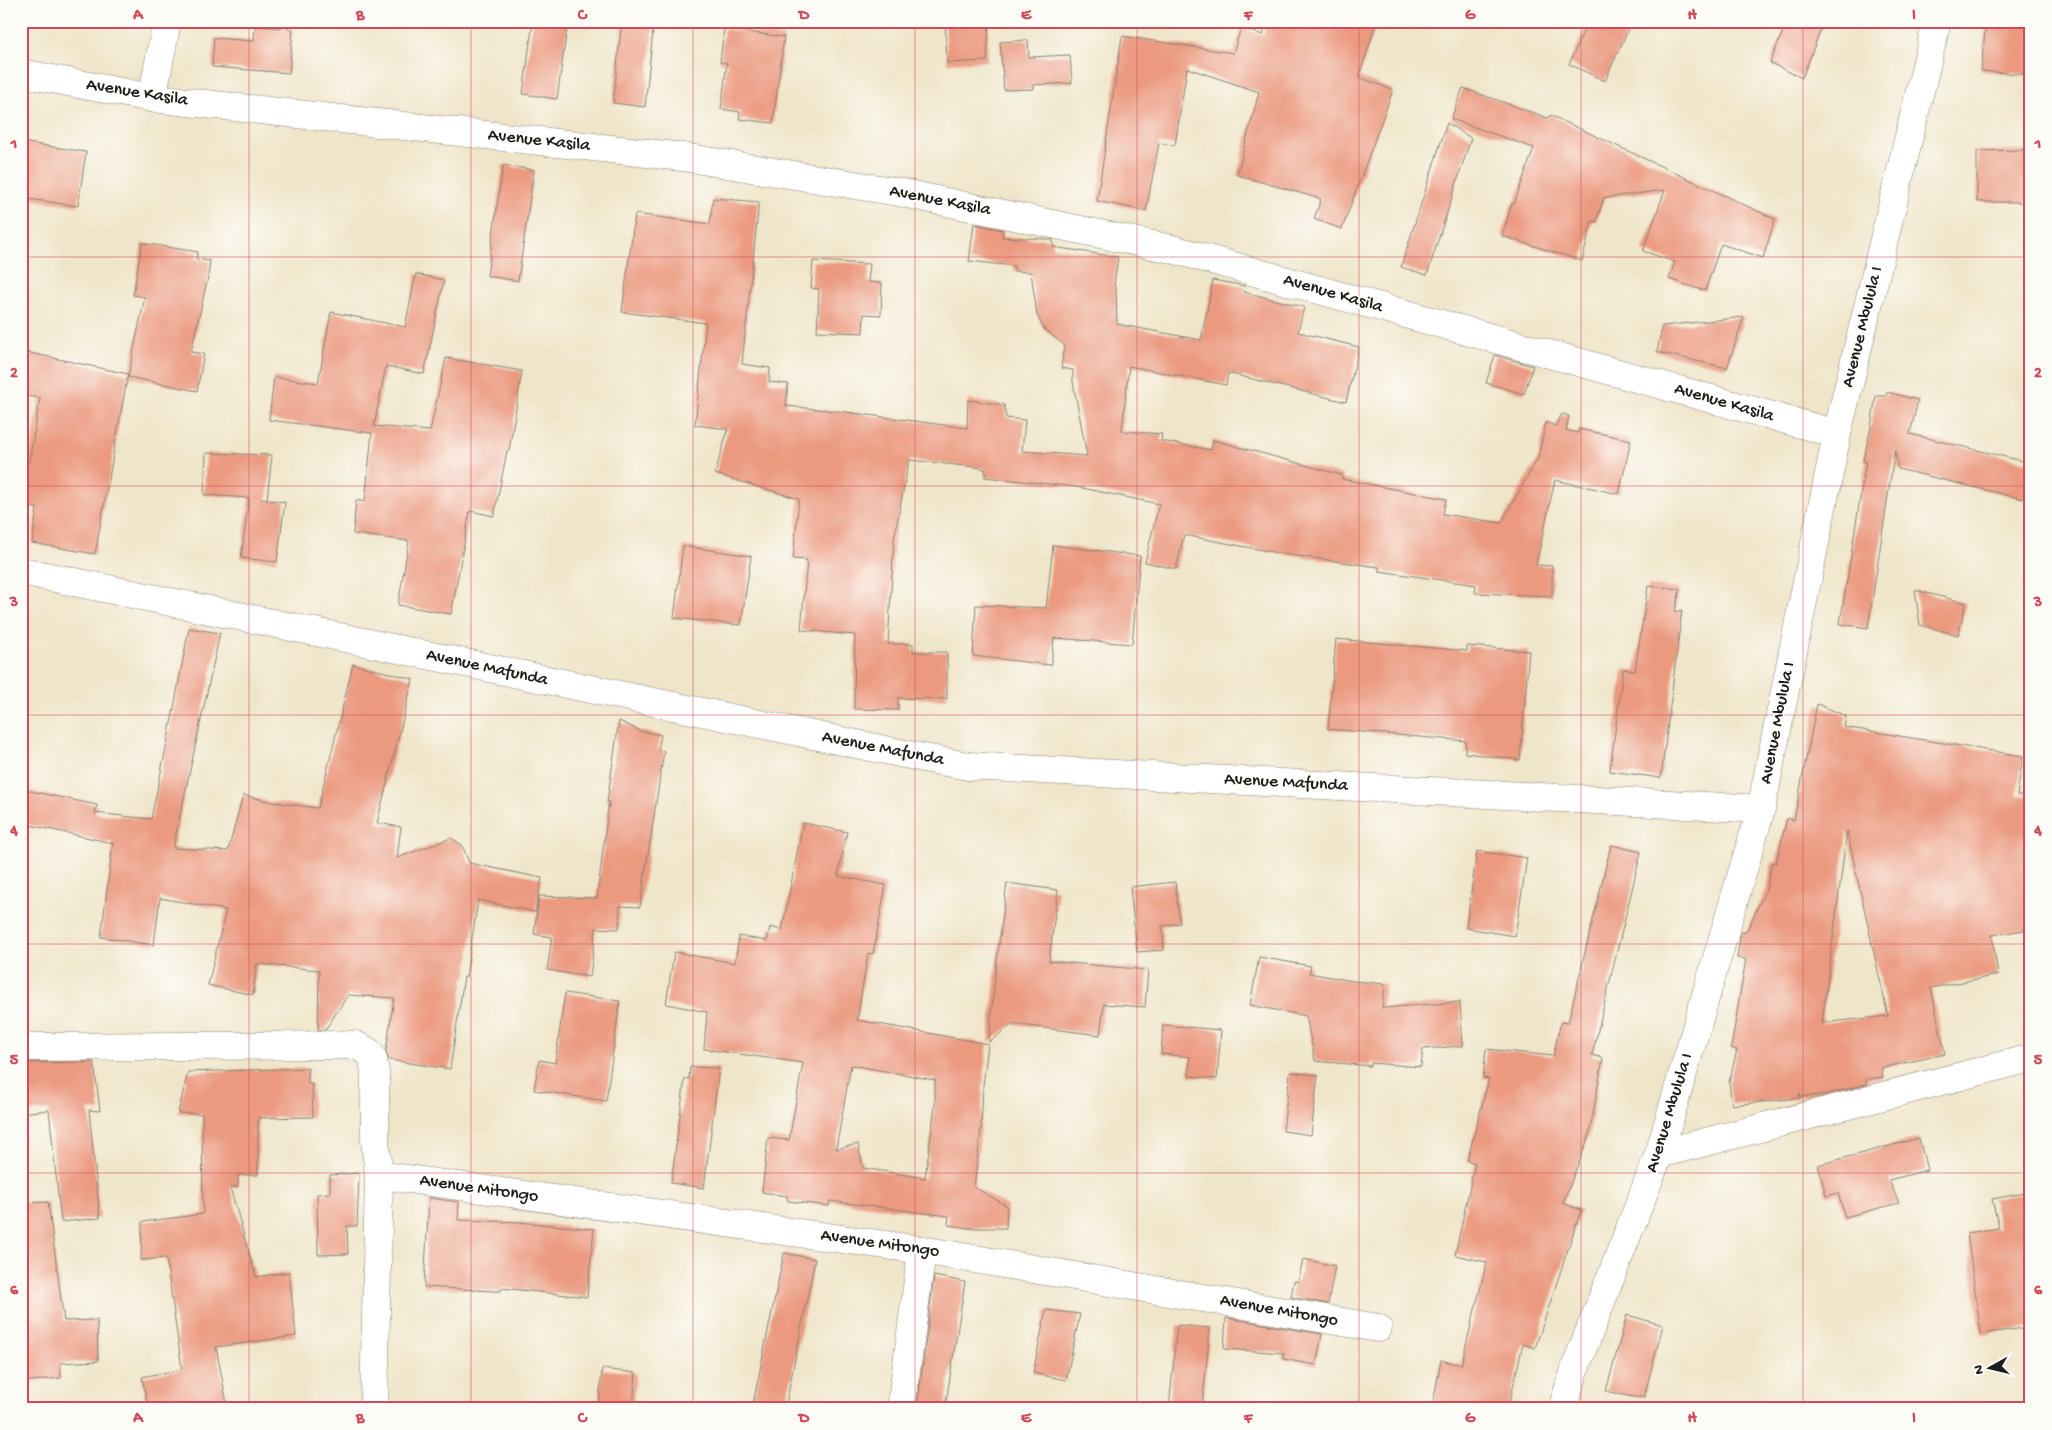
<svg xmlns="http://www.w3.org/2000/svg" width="2052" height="1430" viewBox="0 0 2052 1430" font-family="'Gochi Hand',sans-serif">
<rect width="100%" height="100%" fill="#fdfcf7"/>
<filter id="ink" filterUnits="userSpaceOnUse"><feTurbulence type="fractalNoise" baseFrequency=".02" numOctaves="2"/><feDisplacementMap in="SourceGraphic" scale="10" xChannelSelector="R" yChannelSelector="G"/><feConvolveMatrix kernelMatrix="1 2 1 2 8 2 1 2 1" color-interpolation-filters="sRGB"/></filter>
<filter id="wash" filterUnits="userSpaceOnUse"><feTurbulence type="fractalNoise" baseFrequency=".0096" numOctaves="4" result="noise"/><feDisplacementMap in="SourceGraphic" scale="20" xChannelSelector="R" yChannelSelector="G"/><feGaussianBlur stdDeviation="1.12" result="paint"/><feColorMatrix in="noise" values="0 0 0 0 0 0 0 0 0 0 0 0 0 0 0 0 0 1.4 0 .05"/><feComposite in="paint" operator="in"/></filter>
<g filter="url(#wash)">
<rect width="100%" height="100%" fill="#efe5c9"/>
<g id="blocks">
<path fill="#eb997f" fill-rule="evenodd" d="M533 21H568L557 99 523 94Z
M622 21H654L645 107 613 103Z
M945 21H989L987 61 947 63Z
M1267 21H1377L1359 77 1393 90 1342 229 1314 219 1321 199 1237 175 1259 92 1187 68 1175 145 1159 143 1146 211 1097 201 1122 36 1233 53 1241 28 1263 35Z
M1588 21H1632L1605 81 1569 64Z
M1787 21H1824L1802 78 1770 63Z
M1986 21H2031V75L1981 71Z
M255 26 293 29 289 73 212 67 214 38 254 41Z
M724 29 784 37 773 123 739 119 740 112 721 109 727 63 720 62Z
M1028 40 1029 57 1070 55 1072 83 1033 85 1034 89 1004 90 1000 42Z
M1463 88 1548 118 1550 115 1775 219 1763 258 1721 244 1705 291 1669 279 1675 262 1643 251 1665 190 1604 198 1596 222 1592 221 1582 261 1502 236 1512 203 1514 204 1534 148 1451 119Z
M1447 123 1471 138 1427 275 1401 267Z
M21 142 86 152 78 206 21 198Z
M2021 150 2031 151V202H1977V151Z
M503 165 534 170 518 281 487 276Z
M713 198 759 202 742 364 770 368 769 382 788 384 786 406 846 412 967 428 968 400 1004 405 1006 418 1025 420 1022 451 1087 456 1073 382V370L1061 368 1064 345 1044 329 1037 315 1031 272 1014 271V266L969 261 974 224 1003 230 1002 237 1046 239 1053 240V247L1118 257 1114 285 1116 289 1117 324 1201 340 1213 280 1245 286 1244 292 1304 307 1298 332 1359 347 1346 402 1228 373 1226 385 1129 366 1122 431 1162 434 1161 441 1211 450 1213 440 1342 475V479L1446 499 1443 514 1501 523 1538 458 1546 422 1555 426 1562 414 1569 416 1566 430 1578 433 1579 429 1631 440 1619 494 1555 480 1536 565 1552 566V596L1475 593 1476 585 1379 571V567L1283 554 1184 535 1176 569 1145 562 1159 504 1077 487 985 477V469L976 467 909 460 894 539 888 644H913V652H947V699L898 698V710L854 709 855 635 801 630 807 560 793 559 799 499 715 474 728 429 695 425 706 323 622 312 635 214 710 224Z
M142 243 198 252 196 259 210 261 208 277 191 352 204 354 197 391 128 377 145 297 133 295Z
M813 261 870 264 868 282 882 283 881 315 864 314 863 333 817 331 819 289 811 288Z
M416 274 444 280 424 374 386 366 374 426 430 431 446 358 522 371 509 451H507L494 516 470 511 451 614 398 605 409 541 353 534 356 500 365 502 372 433 269 420 274 377 318 383 331 312 405 327Z
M1744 317 1727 368 1657 352 1662 326Z
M21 351 128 374 95 554 32 543 37 508 21 505V460L29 462 40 398 21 395Z
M1495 355 1533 366 1524 394 1486 383Z
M1887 392 1918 400 1910 434 2031 463V497L2023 496V499L1898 469 1895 449 1868 628 1840 624 1866 461H1863L1870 432 1876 396H1886Z
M206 453 272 455 267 499H261L285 502 277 562 241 558 249 498 204 495Z
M1053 545 1140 556 1132 644 1054 638 1051 665 973 656 976 605 1046 608Z
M683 546 751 556 741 625 674 618Z
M1648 586 1680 589 1675 612 1682 610 1661 778 1610 771 1623 669 1635 671Z
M1915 590 1966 603 1958 635 1920 625Z
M189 628 220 633 173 848 228 851 243 795 272 802 318 808 353 664 413 679 377 823 401 827 397 858 451 838 462 845 469 863 542 878 535 912 478 900 466 977H464L450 1069 389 1060 386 1051 394 998 348 995 325 1030H318L319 970 257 964 253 995 208 985 226 910 160 898 154 945 101 937 113 843 21 823V789L97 805 95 813 151 819 170 729Z
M1336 639 1467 651V646L1529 651 1520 760 1465 753 1466 741 1328 729Z
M1817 704 1846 716 1844 727 2023 756 2017 795 2031 796V929L1992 935 1998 975 1931 988 1945 1054 1881 1068 1883 1077 1866 1079 1867 1084 1827 1094 1801 1097 1800 1093 1799 1098 1732 1105 1729 1082 1737 1050 1731 1048 1746 959 1737 958 1741 932H1746L1767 887 1772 862 1776 863 1787 818 1794 820ZM1847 831 1888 1016 1822 1023Z
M619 721 640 731 661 735 658 750 664 751 640 907 620 906 619 929 596 928 590 977 547 970 552 937 534 934 539 896 597 898 609 802H607Z
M803 823 847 832 838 876 886 885 873 954 868 953 857 1020 988 1044 983 1086 981 1129 974 1187 1007 1206 1006 1228H969L948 1225 949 1216 830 1201 829 1206 788 1201 787 1196 762 1192 768 1138 789 1140 803 1063 704 1049 707 1012 666 1004 674 952 735 963 739 936 767 941 770 927 782 930ZM851 1065 935 1080V1106L925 1178 863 1168 858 1144 836 1149Z
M1611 845 1641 852 1592 1055 1603 1058 1589 1136 1563 1203 1581 1210 1535 1348 1523 1344 1508 1409H1432L1441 1360 1461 1365 1487 1262 1455 1255 1475 1163 1467 1161 1489 1079 1483 1078 1486 1049 1553 1056 1561 1022 1568 1023Z
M1477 851 1527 858 1515 936 1466 928Z
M1175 882 1180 923 1162 926 1164 950 1137 952 1130 887Z
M1007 883 1058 890 1049 961 1148 970 1145 1007 1104 1004 1100 1035 1013 1024 989 1042 995 975Z
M1259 957 1311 966 1309 973 1353 981 1385 984 1382 1008 1460 1002 1463 1046 1423 1049 1421 1067 1371 1063V1066L1315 1061 1306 1016 1250 1005Z
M565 993 620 1001 606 1101 534 1090 539 1060 555 1063Z
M1163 1025 1221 1030 1217 1079 1189 1076 1190 1057 1161 1054Z
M94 1062 100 1111 89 1110 100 1218 61 1222 49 1110 21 1113V1063Z
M690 1067 719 1068 704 1188 671 1183 685 1078 689 1079Z
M308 1068V1084H312L313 1117 258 1118V1175H238V1187H230L256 1277 289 1272 296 1336 216 1347 228 1409H148L142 1377 182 1369 166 1258 141 1260 142 1222 203 1214 202 1114 178 1113 188 1072Z
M1290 1072 1318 1075 1311 1135 1283 1131Z
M1919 1138 1927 1170 1889 1180 1899 1203 1845 1217 1838 1193 1826 1196 1818 1165Z
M359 1173 357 1226H347L348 1254 318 1255 317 1194 330 1193V1175Z
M2031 1192V1327L1981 1334 1967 1233 1999 1228 1992 1199Z
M429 1198 459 1202 458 1220 519 1222 594 1229 587 1297 501 1288V1291H493L424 1287Z
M48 1202 64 1321 97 1320 98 1361 60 1363 61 1378 21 1382V1285L26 1284 21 1203Z
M784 1253 815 1259 785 1409H752Z
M1303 1259 1335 1266 1328 1304 1291 1297 1294 1281 1298 1282Z
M934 1276 965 1282 945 1409H917Z
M1046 1310 1080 1314 1066 1380 1033 1373Z
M1627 1315 1663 1325 1644 1397H1633L1606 1391Z
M1226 1318 1322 1334 1316 1365 1283 1359 1284 1353 1224 1349Z
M1177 1325 1210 1328 1202 1409H1169Z
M602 1369 636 1373 633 1407 599 1403Z"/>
</g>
</g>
<g filter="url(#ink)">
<use href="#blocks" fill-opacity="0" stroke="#868072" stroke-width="1"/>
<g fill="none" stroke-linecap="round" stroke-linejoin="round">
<g stroke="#868072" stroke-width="29">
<path id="minor" d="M21 73 152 98 683 157 898 192 1172 249 1837 434
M152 98 167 21
M21 571 924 758 968 766 1761 809
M21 1047 355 1045 369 1052 373 1059 375 1073V1141L379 1175 374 1409
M1659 1154 2031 1058
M379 1175 922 1250 1378 1328
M901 1409 922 1250
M1562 1409 1577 1363 1659 1154 1761 809 1837 434 1937 21"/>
</g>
<use href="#minor" stroke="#fff" stroke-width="28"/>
</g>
</g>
<path fill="none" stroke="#d1495b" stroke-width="1" stroke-opacity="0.55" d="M249 21V1409M471 21V1409M693 21V1409M915 21V1409M1137 21V1409M1359 21V1409M1581 21V1409M1803 21V1409M21 257H2031M21 486H2031M21 715H2031M21 944H2031M21 1173H2031"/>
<g text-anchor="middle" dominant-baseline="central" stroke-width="4" stroke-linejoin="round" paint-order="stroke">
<g font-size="18" fill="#1c1c1c" stroke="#fdfcf7">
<text transform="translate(137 93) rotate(9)">Avenue Kasila</text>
<text transform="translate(539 141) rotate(6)">Avenue Kasila</text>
<text transform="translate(940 201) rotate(11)">Avenue Kasila</text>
<text transform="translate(1333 294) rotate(16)">Avenue Kasila</text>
<text transform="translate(1863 327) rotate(-76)">Avenue Mbulula I</text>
<text transform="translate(1724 403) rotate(16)">Avenue Kasila</text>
<text transform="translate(487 668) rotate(12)">Avenue Mafunda</text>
<text transform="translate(1778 723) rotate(-79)">Avenue Mbulula I</text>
<text transform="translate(883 749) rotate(11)">Avenue Mafunda</text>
<text transform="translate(1286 783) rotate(3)">Avenue Mafunda</text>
<text transform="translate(1670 1113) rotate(-73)">Avenue Mbulula I</text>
<text transform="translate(479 1189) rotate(8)">Avenue Mitongo</text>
<text transform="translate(880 1244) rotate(8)">Avenue Mitongo</text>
<text transform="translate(1279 1311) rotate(10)">Avenue Mitongo</text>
</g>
</g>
<rect width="2052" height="1430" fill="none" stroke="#fdfcf7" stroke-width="55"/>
<g transform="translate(1990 1368) rotate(262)" stroke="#fdfcf7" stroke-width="4" paint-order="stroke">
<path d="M0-4L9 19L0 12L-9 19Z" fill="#1c1c1c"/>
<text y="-8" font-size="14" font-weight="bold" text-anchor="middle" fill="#1c1c1c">N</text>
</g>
<rect x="28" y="28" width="1996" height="1374" fill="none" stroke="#d1495b" stroke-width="2"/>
<g font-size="16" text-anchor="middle" font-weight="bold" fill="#d1495b">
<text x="138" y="19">A</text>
<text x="360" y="19">B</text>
<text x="582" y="19">C</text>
<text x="804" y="19">D</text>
<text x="1026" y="19">E</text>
<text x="1248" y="19">F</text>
<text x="1470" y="19">G</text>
<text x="1692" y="19">H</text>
<text x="1914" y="19">I</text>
<text x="14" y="148">1</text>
<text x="2038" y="148">1</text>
<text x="14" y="377">2</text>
<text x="2038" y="377">2</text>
<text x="14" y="606">3</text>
<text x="2038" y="606">3</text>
<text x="14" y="835">4</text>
<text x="2038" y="835">4</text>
<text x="14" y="1064">5</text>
<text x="2038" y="1064">5</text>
<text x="14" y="1294">6</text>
<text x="2038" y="1294">6</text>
<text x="138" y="1422">A</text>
<text x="360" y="1422">B</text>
<text x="582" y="1422">C</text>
<text x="804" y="1422">D</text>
<text x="1026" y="1422">E</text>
<text x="1248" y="1422">F</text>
<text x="1470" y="1422">G</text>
<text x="1692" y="1422">H</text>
<text x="1914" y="1422">I</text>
</g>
</svg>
